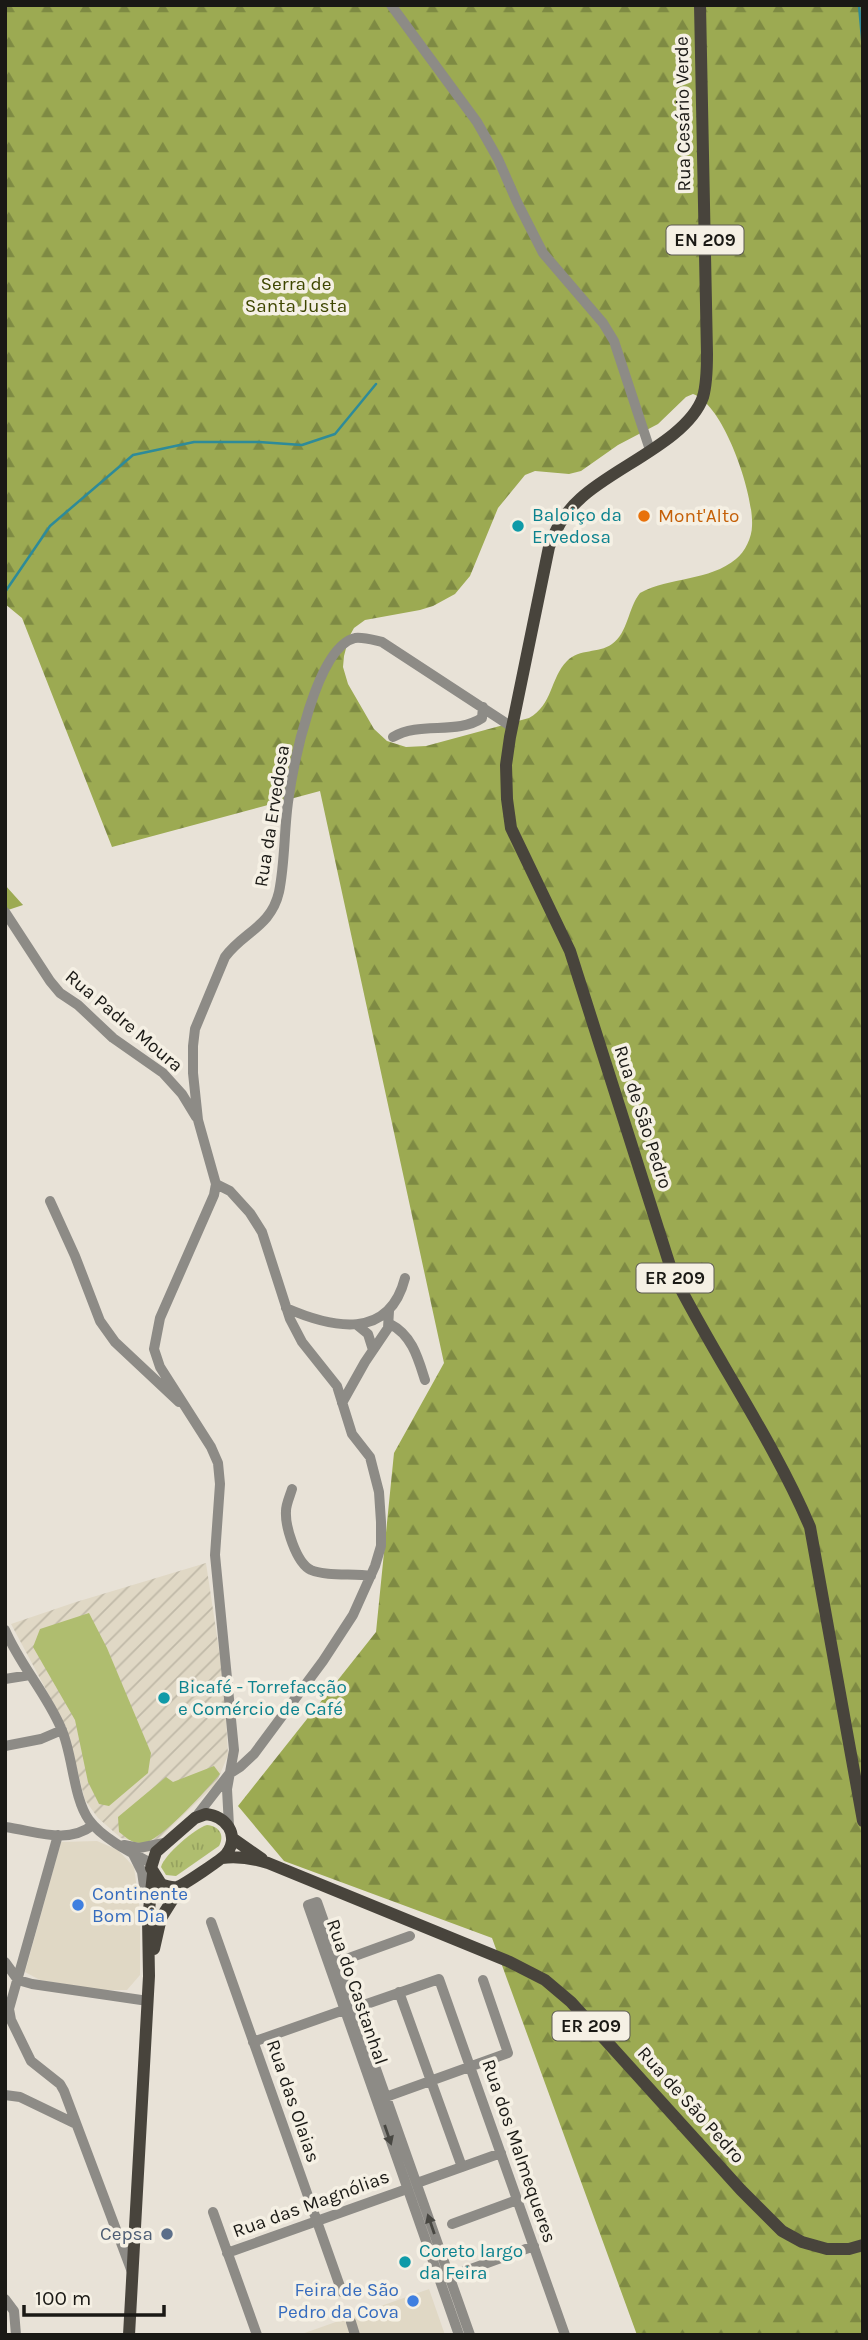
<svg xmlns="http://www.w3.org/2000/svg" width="868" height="2340" viewBox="0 0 868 2340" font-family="Karla,sans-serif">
<defs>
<pattern id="industrial-furrows" width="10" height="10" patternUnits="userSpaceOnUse" patternTransform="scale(1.75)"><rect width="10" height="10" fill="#e0d8c5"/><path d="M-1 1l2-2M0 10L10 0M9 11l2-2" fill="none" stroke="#c0b9a8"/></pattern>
<pattern id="grass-tufts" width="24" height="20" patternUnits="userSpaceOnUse" patternTransform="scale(1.75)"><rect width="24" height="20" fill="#afbd6f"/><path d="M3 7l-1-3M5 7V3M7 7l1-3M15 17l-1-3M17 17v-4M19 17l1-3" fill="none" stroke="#96a25f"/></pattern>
<pattern id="forest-firs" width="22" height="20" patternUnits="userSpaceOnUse" patternTransform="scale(1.75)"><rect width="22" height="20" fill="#9caa52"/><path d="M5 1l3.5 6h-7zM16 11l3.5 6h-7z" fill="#7e8a43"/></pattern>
</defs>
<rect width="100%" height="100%" fill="#e8e2d7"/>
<path fill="#e0d8c5" d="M97 1841 118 1850 134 1867 140 1911V1975L127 1990H102L40 1980 25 1972 61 1842Z
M429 2289 445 2335H299Z"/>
<path fill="url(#industrial-furrows)" d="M206 1563 224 1683 228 1755 216 1784 152 1845 121 1838 98 1818 85 1800 66 1727 11 1624 76 1602Z"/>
<path fill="url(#grass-tufts)" d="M207 1825C219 1826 225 1835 219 1846L176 1876 166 1875 161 1867C164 1855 195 1828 207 1825Z"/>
<path fill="url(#forest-firs)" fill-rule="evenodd" d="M5 5H863V2335H637L492 1938 284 1861 238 1806 376 1632 394 1453 444 1363 320 791 112 847 22 618 5 604ZM693 394C724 405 754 494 752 526 752 537 745 552 736 559 710 581 669 577 640 593 628 608 628 633 612 644 598 654 580 648 567 661 550 678 553 705 529 718L426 746 406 747 387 741 374 729 348 684 343 667 344 656 349 637 354 628 365 620 420 610 433 606 455 594 470 576 498 508 525 475 535 471 569 474 581 471 618 445 658 424 686 397Z
M5 885 23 905 5 911Z"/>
<path fill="#afbd6f" d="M89 1613 107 1648 151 1753 148 1773 109 1806 99 1804 88 1782 75 1720 33 1647 40 1629Z
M214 1766 220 1774C207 1789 160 1842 143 1843 132 1844 127 1838 119 1832L118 1817 166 1777 173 1782Z"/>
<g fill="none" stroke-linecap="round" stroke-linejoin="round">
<path stroke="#2e8b99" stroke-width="2.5" d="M859 5 863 50
M5 592 50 526 133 455 194 442H259L302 445 335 434 376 384"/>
<path stroke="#8d8b86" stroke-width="10" d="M391 5 477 122 498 159 517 202 543 253 603 323 614 341 650 450
M393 737C420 721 457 735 482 718L483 707
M5 912 50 981 60 993 78 1005 113 1038 163 1073 182 1094 196 1117
M50 1201 75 1256 100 1321 115 1342 179 1402
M286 1308C332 1328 389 1341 405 1278
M390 1324C412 1335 418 1358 425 1380
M357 1325 368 1334 373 1350
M342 1403 365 1362 388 1328 389 1311
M292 1489C290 1496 286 1504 286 1511 285 1526 296 1563 311 1570 328 1577 353 1573 371 1576
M5 1630C20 1665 46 1693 61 1728 73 1754 73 1798 89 1820 102 1838 132 1853 151 1863
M5 1679 30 1675
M5 1746 41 1739 62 1730
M195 1818 229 1774 240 1767 254 1754 323 1661 353 1615 375 1566 381 1546V1522L379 1492 370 1457 352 1434 337 1386 302 1342 290 1319 262 1232 250 1213 230 1191 216 1184
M229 1826 227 1789 234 1750 215 1555 220 1484 218 1463 211 1447 160 1367 154 1349 160 1318 214 1195 216 1184 198 1120 193 1073V1046L195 1029 225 957C243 932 271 927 279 892 285 863 284 831 288 802 293 766 316 647 355 638 364 637 373 640 382 642L512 727
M5 1827C36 1831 67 1845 93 1825
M58 1835 9 2009 11 2020 31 2061 60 2084 64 2091 132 2272
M124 1845 139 1848 164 1843
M133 1854 142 1872 146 1899
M211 1922 342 2292
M5 1962 18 1980 32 1984 148 2001
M338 1962 410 1936
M399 1992 462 2167
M355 2008 439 1979 565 2335
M253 2042 344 2010
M5 2095 20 2097 74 2123
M383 2098 508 2053 483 1980
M417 2183 501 2153
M213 2212 257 2335
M452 2224 517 2200
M227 2253 407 2189
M446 2278 534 2246
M5 2299 14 2311 16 2335
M351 2322 355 2335
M459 2335 308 1905 317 1902 470 2335"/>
<path stroke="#48443c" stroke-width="12" d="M700 5 707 354C707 368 707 383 703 397 688 440 614 467 581 498 565 512 556 527 549 547L510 737 506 765 507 799 511 828 570 951 672 1272C715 1358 772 1438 810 1527L863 1821
M206 1814C226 1816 240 1835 227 1853 224 1858 182 1886 177 1887 171 1888 166 1886 161 1884L151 1868 156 1852 195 1818Z
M232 1838 262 1859
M222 1858C239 1856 252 1858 268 1863L510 1962 545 1980 571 2002 741 2190 782 2231 802 2242 827 2249H849L863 2245
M154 1949 161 1918 181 1886
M129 2335 149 1976 148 1919 153 1874"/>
</g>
<defs><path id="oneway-solid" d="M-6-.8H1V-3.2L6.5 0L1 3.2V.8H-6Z" transform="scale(1.75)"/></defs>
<g fill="#484742">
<use href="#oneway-solid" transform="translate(388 2135) rotate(71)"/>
<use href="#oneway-solid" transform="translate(431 2224) rotate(-109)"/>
</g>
<circle fill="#e8710a" stroke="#f5f0e4" stroke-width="2.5" cx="644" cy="516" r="7"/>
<g fill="#0f9aa8" stroke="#f5f0e4" stroke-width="2.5">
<circle cx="518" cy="526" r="7"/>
<circle cx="164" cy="1698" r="7"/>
<circle cx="405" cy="2262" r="7"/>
</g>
<g fill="#3f7fe0" stroke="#f5f0e4" stroke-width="2.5">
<circle cx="78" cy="1905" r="7"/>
<circle cx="413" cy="2301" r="7"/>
</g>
<circle fill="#5c6f8a" stroke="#f5f0e4" stroke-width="2.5" cx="167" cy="2234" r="7"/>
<g text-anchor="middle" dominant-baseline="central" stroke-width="7" stroke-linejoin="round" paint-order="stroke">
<g fill="#f5f0e4" stroke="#5c5a53" stroke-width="2">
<rect x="666.5" y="225.5" width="77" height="29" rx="5"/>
<rect x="636.5" y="1263.5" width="77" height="29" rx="5"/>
<rect x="552.5" y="2011.5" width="77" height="29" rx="5"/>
</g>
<g font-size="18" font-weight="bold" fill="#1a1915">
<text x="705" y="240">EN 209</text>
<text x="675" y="1278">ER 209</text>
<text x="591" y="2026">ER 209</text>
</g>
<g font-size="19" fill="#1a1915" stroke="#f5f0e4">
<text transform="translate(683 114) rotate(-91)">Rua Cesário Verde</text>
<text transform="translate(272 816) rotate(-81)">Rua da Ervedosa</text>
<text transform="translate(124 1021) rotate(40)">Rua Padre Moura</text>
<text transform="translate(643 1117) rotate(72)">Rua de São Pedro</text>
<text transform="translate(357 1992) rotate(71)">Rua do Castanhal</text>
<text transform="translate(293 2101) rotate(71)">Rua das Olaias</text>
<text transform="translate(691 2105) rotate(48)">Rua de São Pedro</text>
<text transform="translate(519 2151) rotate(71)">Rua dos Malmequeres</text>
<text transform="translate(311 2204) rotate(-20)">Rua das Magnólias</text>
</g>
<g font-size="19" fill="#3e4600" stroke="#f5f0e4">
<text x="296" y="284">Serra de<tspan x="296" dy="22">Santa Justa</tspan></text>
</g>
<g font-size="19" fill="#0d838f" stroke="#f5f0e4" text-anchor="start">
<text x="532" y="515">Baloiço da<tspan x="532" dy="22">Ervedosa</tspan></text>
<text x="178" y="1687">Bicafé - Torrefacção<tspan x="178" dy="22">e Comércio de Café</tspan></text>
<text x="419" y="2251">Coreto largo<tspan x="419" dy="22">da Feira</tspan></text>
</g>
<g font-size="19" fill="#c56008" stroke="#f5f0e4" text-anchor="start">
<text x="658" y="516">Mont'Alto</text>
</g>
<g font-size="19" fill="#366cbe" stroke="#f5f0e4" text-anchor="start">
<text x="92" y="1894">Continente<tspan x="92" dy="22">Bom Dia</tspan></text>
<text x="399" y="2290" text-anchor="end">Feira de São<tspan x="399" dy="22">Pedro da Cova</tspan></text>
</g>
<g font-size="19" fill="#4e5e75" stroke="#f5f0e4" text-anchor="end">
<text x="153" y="2234">Cepsa</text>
</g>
</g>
<rect width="868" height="2340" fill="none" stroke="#1a1915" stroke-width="14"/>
<path d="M24 2305v10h140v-10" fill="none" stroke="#1a1915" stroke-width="3.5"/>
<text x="35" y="2305" font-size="21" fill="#1a1915" stroke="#f5f0e4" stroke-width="5" paint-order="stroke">100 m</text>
</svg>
